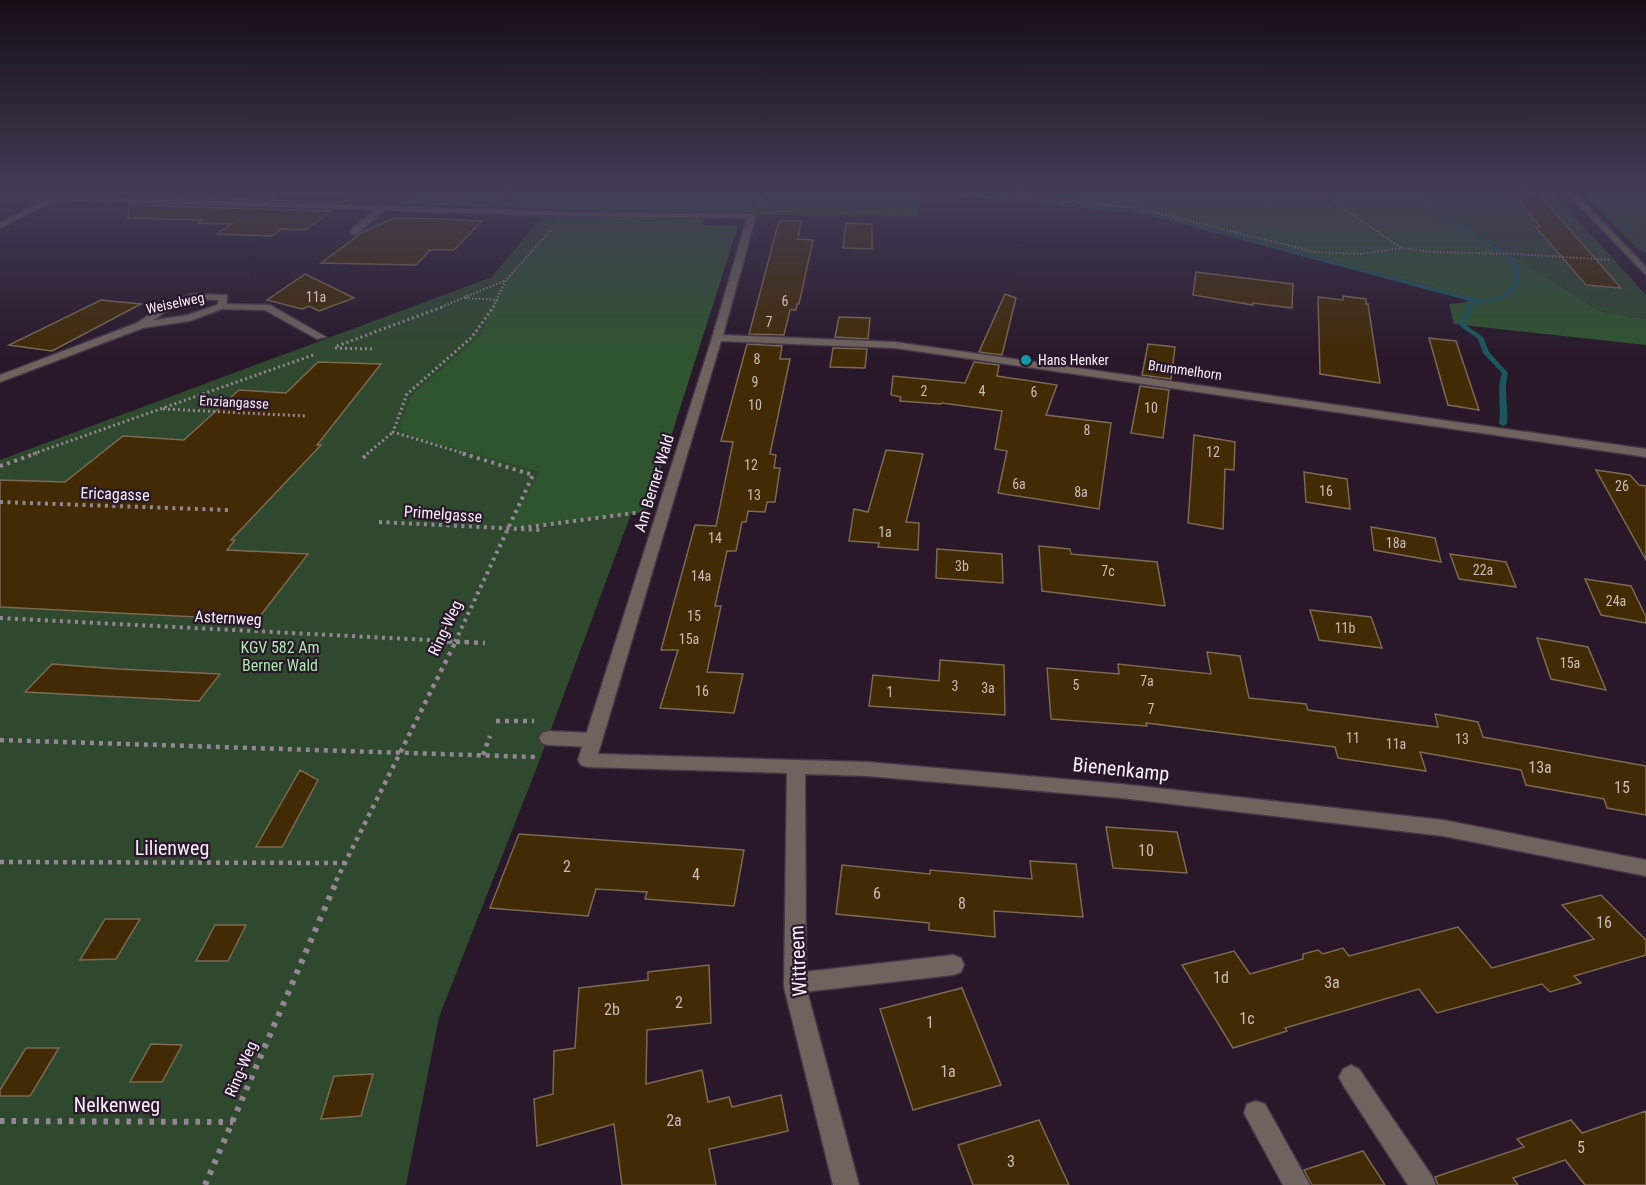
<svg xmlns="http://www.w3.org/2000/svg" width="1646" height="1185" viewBox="0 0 1646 1185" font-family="'Roboto Condensed',sans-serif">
<rect width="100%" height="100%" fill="#28182a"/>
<path fill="#2f492f" d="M1422 191H1551L1646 295V319L1600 311 1505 251 1445 218Z
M1582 191H1646V253L1638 249Z
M543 215 704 219 702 225 738 226 537 767 439 1017 406 1185H0V460L492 277Z"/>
<path fill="#2f552f" d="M426 191H906L921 192 918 216 749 215 397 204Z
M924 191H1415L1437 216 1499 251H1505L1600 311 1646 319V345L1454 324 1449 304 1467 302 1473 298 1146 212Z
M560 214 704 219 702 225 738 226 647 512 507 528 540 472 412 436 399 430 412 395 482 334 499 288Z"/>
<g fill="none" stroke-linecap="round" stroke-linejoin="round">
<path fill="#1b575e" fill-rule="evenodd" d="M914 191H928L1145 212 1481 300 1498 297 1513 285 1514 272 1507 257 1440 218 1415 191H1419L1444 216 1511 255 1520 272 1518 287 1502 299 1473 305 1469 316 1464 322 1466 325 1483 337 1489 352 1508 373C1503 390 1509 407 1507 424L1503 426 1499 424C1502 407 1496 390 1502 373L1483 353 1478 339 1461 327 1458 322 1463 316 1469 303 1473 302 1145 214 916 192Z"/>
</g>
<path fill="#412a04" stroke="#7b6953" stroke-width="1.5" d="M131 191H269L254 197 253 200 130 196Z
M287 191H357L342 203 269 200Z
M1512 191H1536L1621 288 1586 285 1536 227H1540Z
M129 205 331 211 305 230 281 229 272 236 217 234 231 224 197 223 203 220 128 218Z
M394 218 442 219 482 221 454 250H430L416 265 321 263 363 232Z
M779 221H801L798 239 813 240 799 304H797L796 310H790L784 335 749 334Z
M846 223 872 224V249L843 248Z
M1196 272 1293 284 1292 308 1253 303V305L1193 295Z
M305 274 354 298 319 311 309 306 302 309 267 300Z
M1005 294 1016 298 1002 355 979 352Z
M1343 296 1366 299V304H1368L1380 383 1320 374 1318 297 1343 300Z
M101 300 141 304 52 351 9 345Z
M839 317 870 318 868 339 835 337Z
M1429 338 1456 341 1479 410 1448 405Z
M747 344 782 346 780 359H790L770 454 776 455 774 468H780L775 502H767L765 512 748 511 746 522H742L736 551H727L715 606H721L707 672 743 674 734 713 660 708 678 650H661L695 525 716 526 733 442 721 441Z
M1148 344 1175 347 1171 379 1142 375Z
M833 348 867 349 865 368 830 367Z
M318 362 381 364 317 445H321L231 540H235L227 550 308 554 257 620 0 607V480L65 482 123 436 184 440 239 390 286 393Z
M974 362 999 365 997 376 1057 385 1046 415 1111 423 1099 509 998 493 1007 451 995 449 1002 411 942 403 941 404 900 401 901 397 891 395 893 376 965 383Z
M1140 386 1169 390 1163 438 1131 433Z
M1194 435 1235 442 1234 470 1225 469 1223 529 1188 523Z
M886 450 923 454 906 522 919 523 918 550 878 547 879 543 849 541 854 509 868 512Z
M1596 470 1630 475 1639 485 1646 486V560Z
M1304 472 1347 479 1350 509 1306 502Z
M1371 527 1435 538 1441 562 1374 550Z
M1039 546 1070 549 1071 554 1157 562 1165 606 1042 591Z
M937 549 1002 554 1003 583 936 578Z
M1450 554 1506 562 1516 587 1459 579Z
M1585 579 1631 586 1646 617V623L1601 615Z
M1310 610 1371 617 1382 648 1319 640Z
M1537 638 1588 647 1606 690 1551 679Z
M1207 652 1240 656 1249 698 1306 704 1308 710 1438 727 1435 714 1478 722 1483 737 1646 766V815L1607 808 1604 799 1526 785 1521 770 1420 752 1426 771 1338 758 1335 747 1146 723 1147 726 1051 719 1047 668 1119 674 1118 664 1211 674Z
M940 660 1004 665 1005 715 869 706 873 675 939 681Z
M52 664 118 669 220 674 199 701 25 692Z
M300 770 318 780 282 847H256Z
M1106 827 1177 832 1187 873 1113 868Z
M519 834 744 850 734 906 645 899 647 892 596 889 588 916 490 908Z
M1030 861 1076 864 1083 917 994 911 995 937 929 930V923L836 914 842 865 930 874V870L1032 879Z
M1601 895 1646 940V955L1574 976 1581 983 1550 992 1542 984 1437 1013 1419 989 1285 1028 1287 1031 1233 1048 1182 965 1234 951 1250 974 1303 959V954L1318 950 1323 954 1343 948 1349 956 1458 927 1492 968 1594 939 1562 905Z
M105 919H140L116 959 80 960Z
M215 925H246L228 961H196Z
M709 965 711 1023 647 1030 646 1084 702 1070 708 1102 729 1097 732 1107 781 1095 788 1131 709 1149 716 1185H622L614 1124 537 1146 534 1099 553 1094 554 1051 575 1048 579 988 648 980V972Z
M962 988 1001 1085 913 1110 880 1009Z
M151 1044 182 1045 162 1082H130Z
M26 1048H59L30 1096H0V1090Z
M373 1074 361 1116 321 1119 334 1076Z
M1646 1111V1185H1585L1565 1160 1513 1178 1518 1185H1438L1435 1177 1524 1147 1517 1139 1571 1120 1582 1133Z
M1039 1120 1069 1185H973L958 1145Z
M1363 1151 1385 1185H1312L1304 1170Z"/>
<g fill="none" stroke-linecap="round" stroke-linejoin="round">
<g stroke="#453647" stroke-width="3">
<path id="lane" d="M381 205 388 207 357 234H351V230Z
M222 304 270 305 326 337 317 339 265 310 219 309 217 307Z
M548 731 593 733 599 735 602 740 599 745 593 747 548 745 542 743 539 738 542 733Z
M953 955 961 958 964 965 961 972 953 975 795 993 787 990 784 983 787 976 795 973Z
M1351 1065 1359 1069 1432 1176 1436 1185H1408L1343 1085 1339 1077 1343 1069Z
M1256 1101 1265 1104 1310 1185H1283L1244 1113 1247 1104Z"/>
</g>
<g stroke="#453647" stroke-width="3">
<path id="street" d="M274 191H285L262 201 255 199Z
M1565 191H1573L1646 267V275Z
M0 194 566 212 752 214 756 216 723 335 895 342 1646 449V457L895 348 721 341 598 754 867 762 1121 784 1443 820 1646 860V876L1443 836 1121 798 867 776 805 774 806 987 859 1185H833L784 987 787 773 587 767 581 765 578 760 712 338 747 218 566 216 56 200 0 228V223L45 200 0 198Z
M192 294 227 295V307L190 321 143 328 0 382V375L137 323 159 308ZM196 299 219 300 217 305 188 315 154 320 165 312Z"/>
</g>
<path stroke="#948695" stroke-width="2" stroke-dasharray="1.5 2" stroke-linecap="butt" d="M992 191 1141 209 1316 252 1360 254 1402 248 1432 252 1517 254 1610 260
M1319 191 1401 248
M758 202 767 191
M465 298 498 300
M441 307 506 280
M493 307 506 280 551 230"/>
<path stroke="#948695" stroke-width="3" stroke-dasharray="2 3" stroke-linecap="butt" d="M337 346 445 306
M335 348 373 349
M163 409 306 416
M33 454 316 354
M367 454 393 432
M466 454 393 432 407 394 472 337 494 306"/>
<path stroke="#948695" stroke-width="4" stroke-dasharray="3 4.5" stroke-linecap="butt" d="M363 458 369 453
M0 466 37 453
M0 502 228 510
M379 522 541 530
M521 528 642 512
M0 618 467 642
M455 642 533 475 461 453"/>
<path stroke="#948695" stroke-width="4.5" stroke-dasharray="4 5" stroke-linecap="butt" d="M438 641 485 643
M496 721H534
M0 740 535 757
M483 755 490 736
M0 862 344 863
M336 881 456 641"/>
<path stroke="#948695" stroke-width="6" stroke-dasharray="4.5 7" stroke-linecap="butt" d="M0 1121 233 1122
M205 1185 337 880"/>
<use href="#lane" fill="#6f645d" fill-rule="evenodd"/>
<use href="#street" fill="#6f645d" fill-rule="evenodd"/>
</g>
<linearGradient id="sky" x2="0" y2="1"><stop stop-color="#160d17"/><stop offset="0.54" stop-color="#423d55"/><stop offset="1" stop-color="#423d55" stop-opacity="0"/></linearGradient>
<rect width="1646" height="357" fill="url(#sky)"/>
<circle fill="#0f9aa8" stroke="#28182a" stroke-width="2" cx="1026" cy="360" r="6"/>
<g text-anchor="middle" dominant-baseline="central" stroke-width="4.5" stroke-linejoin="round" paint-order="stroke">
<g font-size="14" fill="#cabcbb">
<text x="316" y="297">11a</text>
<text x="785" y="301">6</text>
<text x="769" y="322">7</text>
<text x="757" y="359">8</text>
<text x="755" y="382">9</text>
<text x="924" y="391">2</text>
<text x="982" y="391">4</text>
<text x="1034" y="392">6</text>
<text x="755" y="405">10</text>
<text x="1151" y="408">10</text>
<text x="1087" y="430">8</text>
<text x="1213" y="452">12</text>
<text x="751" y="465">12</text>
<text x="1019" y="484">6a</text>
<text x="1622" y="486">26</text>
<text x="1326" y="491">16</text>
<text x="1081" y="492">8a</text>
<text x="754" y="495">13</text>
<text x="885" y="532">1a</text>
<text x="715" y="538">14</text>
<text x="1396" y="543">18a</text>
<text x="962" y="566">3b</text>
<text x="1483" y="570">22a</text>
<text x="1108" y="571">7c</text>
<text x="701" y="576">14a</text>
<text x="1616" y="601">24a</text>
<text x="694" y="616">15</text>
<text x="1345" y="628">11b</text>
<text x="689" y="639">15a</text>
<text x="1570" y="663">15a</text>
<text x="1147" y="681">7a</text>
<text x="1076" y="685">5</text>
<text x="955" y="686">3</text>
<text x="988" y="688">3a</text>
<text x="702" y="691">16</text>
<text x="890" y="692">1</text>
<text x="1151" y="709">7</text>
<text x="1353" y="738">11</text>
<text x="1462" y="739">13</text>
<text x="1396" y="744">11a</text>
</g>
<g font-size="14" fill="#f7ecf8" stroke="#28182a">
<text transform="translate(175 303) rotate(-12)">Weiselweg</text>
<text transform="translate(1185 370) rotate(8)">Brummelhorn</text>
<text transform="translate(234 402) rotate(3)">Enziangasse</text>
</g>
<g font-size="14" fill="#f7ecf8" stroke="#28182a" text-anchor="start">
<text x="1038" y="360">Hans Henker</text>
</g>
<g font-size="16" fill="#f7ecf8" stroke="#28182a">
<text transform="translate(654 483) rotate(-73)">Am Berner Wald</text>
<text transform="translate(115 494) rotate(2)">Ericagasse</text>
<text transform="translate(443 514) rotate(4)">Primelgasse</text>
<text transform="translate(228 618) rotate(3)">Asternweg</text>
<text transform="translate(445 628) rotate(-65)">Ring-Weg</text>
<text transform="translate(241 1069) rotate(-67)">Ring-Weg</text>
</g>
<g font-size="16" fill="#aae9aa" stroke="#28182a">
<text x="280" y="647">KGV 582 Am<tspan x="280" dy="18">Berner Wald</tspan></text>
</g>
<g font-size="16" fill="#cabcbb">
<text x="1540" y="767">13a</text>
<text x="1622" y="787">15</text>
<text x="1146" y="850">10</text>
<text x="567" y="866">2</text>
<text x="696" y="874">4</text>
<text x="877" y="893">6</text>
<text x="962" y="903">8</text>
<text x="1604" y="922">16</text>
<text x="1221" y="977">1d</text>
<text x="1332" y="982">3a</text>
<text x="679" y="1002">2</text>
<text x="612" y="1009">2b</text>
<text x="1247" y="1018">1c</text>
<text x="930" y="1022">1</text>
<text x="948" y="1071">1a</text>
<text x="674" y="1120">2a</text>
<text x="1581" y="1147">5</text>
<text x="1011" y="1161">3</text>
</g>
<g font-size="20" fill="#f7ecf8" stroke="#28182a">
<text transform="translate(1121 769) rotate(6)">Bienenkamp</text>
<text x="172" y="848">Lilienweg</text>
<text transform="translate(798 961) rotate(-93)">Wittreem</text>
<text x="117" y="1105">Nelkenweg</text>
</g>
</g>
</svg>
